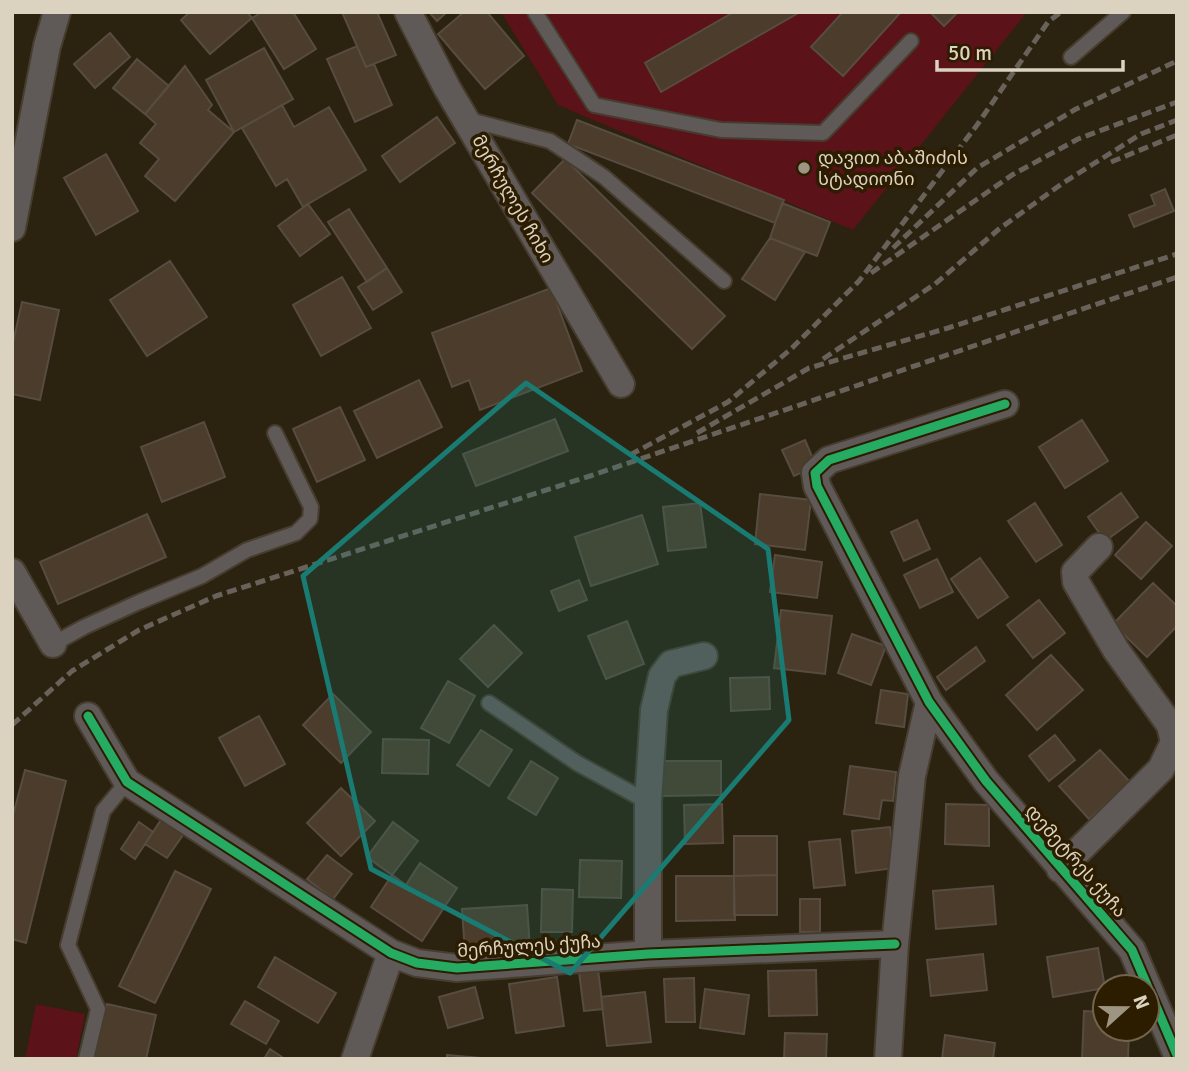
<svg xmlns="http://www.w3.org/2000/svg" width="1189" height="1071" viewBox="0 0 1189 1071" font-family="Signika,'Noto Sans Georgian',sans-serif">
<rect width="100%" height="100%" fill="#2c2210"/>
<path fill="#5b1219" d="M501 12H1027L853 230 558 105Z
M36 1004 85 1014 76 1059H25Z"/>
<path fill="#4b3c2b" stroke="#574c40" stroke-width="2" d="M190 12H247L252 18 210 54 181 20Z
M262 12H293L316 49 284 69 252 18Z
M342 12H377L396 55 366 67Z
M429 12H447L437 21Z
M464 12H487L524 56 485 89 438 34Z
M734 12H800L661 92 645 63Z
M843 12H901L843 76 811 47Z
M930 12H958L944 26Z
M110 33 130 57 95 88 74 64Z
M357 46 366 67 374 64 392 105 355 122 327 59Z
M264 48 293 99 234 132 206 80Z
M137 59 169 86 145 114 113 88Z
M185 66 212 105 208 110 234 132 175 201 145 176 159 159 140 143 156 124 145 114Z
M282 105 294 127 329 107 366 170 303 207 287 179 276 186 242 128Z
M437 117 455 143 400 182 382 156Z
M577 120 784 200 775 223 568 144Z
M106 154 138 211 96 235 64 178Z
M565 159 725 316 692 349 532 193Z
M1165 189 1174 211 1134 227 1129 215 1155 205 1151 195Z
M782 203 830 222 817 256 770 238Z
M308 204 330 234 300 256 278 226Z
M349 209 387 268 367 282 328 222Z
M770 238 805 252 775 300 742 279Z
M170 261 207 317 147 356 110 300Z
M387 268 402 292 373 310 358 287Z
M342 277 371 328 321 356 293 305Z
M551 288 582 371 480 410 469 380 452 387 432 333Z
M22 302 59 310 40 400 12 394V347Z
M419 380 442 427 377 458 354 411Z
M340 407 365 460 317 482 293 429Z
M555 419 568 451 476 486 463 454Z
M1082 420 1108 461 1065 488 1039 447Z
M204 422 225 477 162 502 141 447Z
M805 440 816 466 794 476 782 450Z
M1121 493 1138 517 1105 541 1088 517Z
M760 494 811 500 805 550 755 544Z
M700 503 706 547 668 551 663 507Z
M1035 503 1062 545 1036 562 1008 521Z
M147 514 166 557 58 604 40 562Z
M642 515 658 564 591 586 575 537Z
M917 520 930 549 904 561 891 532Z
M1146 522 1172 546 1141 579 1115 555Z
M775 555 822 562 817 598 770 592Z
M980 558 1008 597 978 618 951 579Z
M937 559 953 592 920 608 904 575Z
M579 580 587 600 559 611 551 591Z
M1153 583 1177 606V626L1147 657 1113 624Z
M1039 600 1065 633 1033 658 1007 625Z
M781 610 832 616 825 674 774 668Z
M627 621 644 664 606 679 588 636Z
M494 625 522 653 488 687 460 659Z
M852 634 886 646 871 685 838 673Z
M976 647 985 661 946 690 937 677Z
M1051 655 1083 690 1037 730 1006 695Z
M769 677 770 709 731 711 730 678Z
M448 681 475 696 449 743 421 728Z
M881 690 908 694 904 727 876 723Z
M333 694 371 732 341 763 303 725Z
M259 716 285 764 245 786 219 738Z
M481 730 512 750 489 786 457 765Z
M1055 735 1075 760 1049 781 1029 756Z
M383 739 429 740 428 774 382 773Z
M1100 750 1130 782 1089 819 1059 786Z
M531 761 558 778 536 815 508 798Z
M662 761H721V795L662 796Z
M850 766 896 772 893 801 882 800 879 819 844 814Z
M25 770 66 781 26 943 12 939V819Z
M341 788 375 821 341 856 307 823Z
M722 804 723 843 685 844 684 805Z
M946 804 989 805V846L945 844Z
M161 820 183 835 167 858 145 844Z
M139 822 153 832 135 859 121 849Z
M393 822 418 841 392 875 367 857Z
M890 827 895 868 856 873 852 831Z
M734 836H777V875L734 876Z
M840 839 845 885 814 888 809 842Z
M327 855 352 874 333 899 307 879Z
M580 860 622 861 621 898 579 897Z
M420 863 457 888 422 941 371 907 392 875 406 885Z
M175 871 211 889 155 1003 119 986Z
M777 875V915H734V876Z
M676 876H734L735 920 676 921Z
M993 886 996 924 936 929 933 891Z
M542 889 573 890 572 932H541Z
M800 899H820V932H800Z
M527 905 530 949 465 953 462 909Z
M1098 948 1105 988 1053 997 1047 957Z
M983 954 987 990 931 996 927 960Z
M275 957 336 993 318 1023 258 987Z
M598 970 603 1009 584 1011 579 972Z
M816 970 817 1015 769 1016 768 971Z
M557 977 564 1026 516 1033 509 984Z
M694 978 695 1022H666L664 979Z
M475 987 483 1018 448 1028 439 997Z
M705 989 749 995 744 1034 700 1028Z
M645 992 651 1042 607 1046 601 997Z
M245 1001 279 1021 266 1044 231 1024Z
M107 1004 156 1015 146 1059H94Z
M1084 1011 1105 1012V1029H1129L1128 1059H1082Z
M785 1033 827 1034 826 1059H784Z
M945 1035 995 1043 993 1059H942Z
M270 1049 285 1059H264Z
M447 1055 493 1059H447Z"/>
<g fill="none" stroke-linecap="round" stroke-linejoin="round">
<g stroke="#463d2f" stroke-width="18">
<path id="service" d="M535 12 594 105 721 130 823 133 911 41
M1071 57 1123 12
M466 119 550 141 604 177 724 281
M53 644 84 627 139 602 202 576 247 550 296 533 310 519 311 507 275 433
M489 703 577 763 648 802
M86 1059 98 1009 68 945 103 811 127 782"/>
</g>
<g stroke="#463d2f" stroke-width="30">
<path id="minor" d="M408 12 447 88 621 384
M12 228 47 46 57 12
M1005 404 829 460 815 473 817 486 929 702 986 781 1132 950 1177 1055
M12 572 53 644
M88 716 127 782 391 953 417 963 457 968 648 954 895 944
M1060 869 1161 769 1174 742 1170 725 1116 650 1076 582 1075 572 1099 547
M648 954V802L654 710 662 676 671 664 704 656
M355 1059 391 953
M888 1059 895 944 912 776 929 702"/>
</g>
<use href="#service" stroke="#5f5957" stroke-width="14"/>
<use href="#minor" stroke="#5f5957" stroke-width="26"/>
<path stroke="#68625b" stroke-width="5" stroke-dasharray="10 5" stroke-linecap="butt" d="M1111 162 1177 135
M893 248 977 168 1076 109 1177 61
M871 273 1012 175 1078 139 1177 102
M823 359 935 284 999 229 1063 183 1141 134 1177 120
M697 433 809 368 948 328 1177 254
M630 455 728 402 791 349 859 281 977 125 1048 22 1061 12
M12 725 72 671 139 630 216 596 590 476 1177 277"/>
<g stroke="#2c1c00" stroke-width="13">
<path id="cycleway" d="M1005 404 829 460 815 473 817 486 929 702 986 781 1132 950 1177 1055
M88 716 127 782 391 953 417 963 457 968 648 954 895 944"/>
</g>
<use href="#cycleway" stroke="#26ab63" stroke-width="9"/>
</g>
<path fill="#197b72" fill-opacity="0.2" stroke="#197b72" stroke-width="5" stroke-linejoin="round" d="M526 383 768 549 789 720 570 973 371 869 303 576Z"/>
<circle fill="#9e9482" stroke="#2c1c00" stroke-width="2.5" cx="804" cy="168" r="7"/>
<g text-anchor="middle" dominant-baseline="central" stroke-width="7" stroke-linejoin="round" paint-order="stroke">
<g font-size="18" fill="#dcd2c0" stroke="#2c1c00" text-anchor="start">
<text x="818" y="158">დავით აბაშიძის<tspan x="818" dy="21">სტადიონი</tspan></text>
</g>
<g font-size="18" fill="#dcd2c0" stroke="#2c1c00">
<text transform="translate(513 199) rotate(60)">მერჩულეს ჩიხი</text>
<text transform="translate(1076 861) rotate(49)">დემეტრეს ქუჩა</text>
<text transform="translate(529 946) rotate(-4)">მერჩულეს ქუჩა</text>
</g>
</g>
<rect width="1189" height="1071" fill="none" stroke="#dcd2c0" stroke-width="28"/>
<g transform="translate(1126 1008) rotate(69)"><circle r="33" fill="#2c1c00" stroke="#72654d" stroke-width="2"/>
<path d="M0-5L12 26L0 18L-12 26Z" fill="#9e9482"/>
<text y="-10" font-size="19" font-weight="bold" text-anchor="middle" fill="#dcd2c0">N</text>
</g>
<path d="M937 60v10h186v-10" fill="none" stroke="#dcd2c0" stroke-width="3.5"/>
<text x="948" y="60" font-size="21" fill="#dcd2c0" stroke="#2c1c00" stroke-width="5" paint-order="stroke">50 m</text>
</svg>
